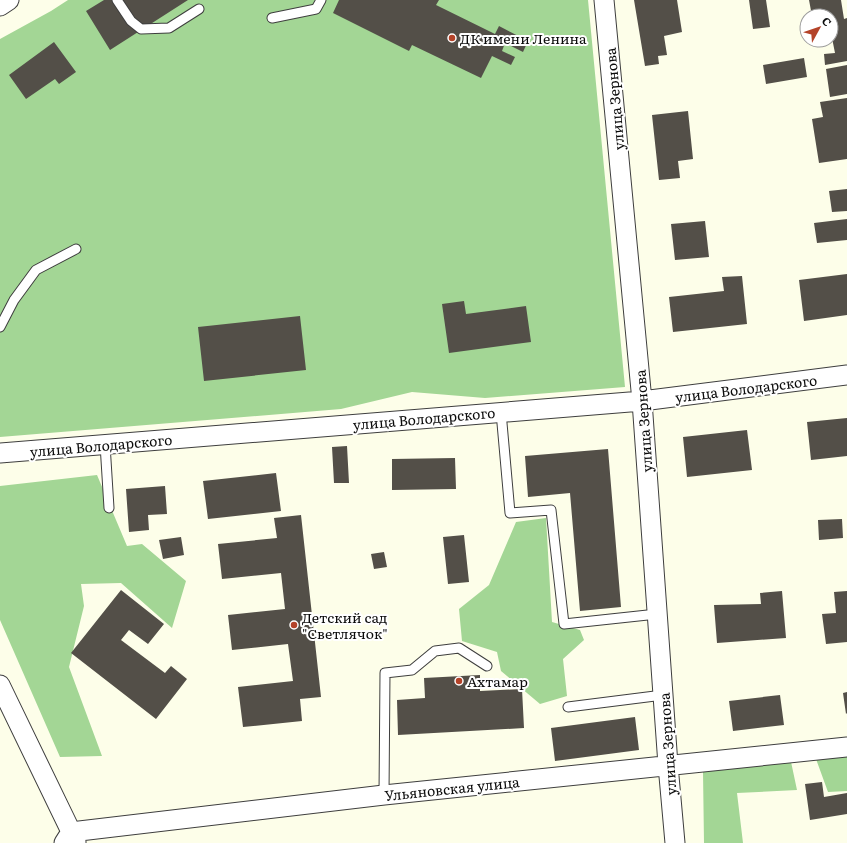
<svg xmlns="http://www.w3.org/2000/svg" width="847" height="843" viewBox="0 0 847 843" font-family="Literata,serif">
<rect width="100%" height="100%" fill="#fdfee9"/>
<path fill="#a3d695" d="M68 0H588L625 387 485 398 412 392 341 409 0 437V39L51 11Z
M97 475 127 546 142 544 186 581 172 628 121 583 81 584 84 606 69 667 102 756 60 757 0 620V486Z
M546 518 552 622 580 630 584 640 563 659 567 696 540 704 501 671 497 652 462 641 459 609 489 585 516 522Z
M847 755V791L828 792 816 759Z
M790 757 797 790 737 793 743 843H704L703 772Z"/>
<path fill="#534f48" d="M104 0H188L110 50 86 11Z
M339 0H439L436 5 495 34 499 26 528 41 523 52 505 43 502 51 515 57 511 65 492 56 481 78 412 45 409 51 333 13Z
M634 0H677L682 32 664 36 667 55 658 56 659 64 645 66Z
M749 0H766L770 27 753 29Z
M809 0H841L844 19 847 18V61L825 65 824 54 835 53 831 33V16H812Z
M54 42 76 72 59 84 55 79 26 99 9 75Z
M804 58 807 77 766 84 763 65Z
M847 65V94L830 97 826 69Z
M847 98V159L819 163 812 119 823 117 820 102Z
M688 111 693 159 678 161 680 178 659 180 652 115Z
M847 189V211L832 212 829 191Z
M847 219V240L817 243 814 223Z
M705 221 709 257 675 260 671 224Z
M847 274V315L804 321 799 280Z
M742 276 747 324 673 332 669 297 724 291 722 277Z
M464 301 466 314 526 306 531 342 449 353 442 304Z
M300 316 306 370 204 381 198 327Z
M847 418V456L811 460 807 422Z
M747 430 752 470 687 477 683 437Z
M347 446 349 483H334L332 447Z
M608 449 621 607 580 611 570 493 528 497 525 456Z
M455 458 456 489 392 490V459Z
M276 473 281 511 208 519 203 481Z
M165 486 167 514 148 515 149 530 129 532 126 489Z
M301 515 321 697 300 699 302 721 243 727 238 687 293 681 288 644 232 650 228 615 285 609 281 573 222 579 218 544 277 538 274 518Z
M842 519 843 538 819 540 818 520Z
M464 535 469 582 448 584 443 537Z
M181 537 184 555 163 559 159 540Z
M384 552 387 567 374 569 371 554Z
M121 590 164 624 148 644 129 630 121 640 165 673 171 666 187 679 156 719 71 653Z
M782 591 786 638 717 643 714 605 761 604 760 593Z
M847 591V642L826 644 822 614 836 613 834 592Z
M480 675V691L522 689 524 728 398 735 397 700 425 698 424 678Z
M847 692V713L846 714 843 693Z
M780 695 784 725 733 731 729 701Z
M635 717 639 750 555 761 551 728Z
M822 782 824 797 847 793V814L810 820 805 784Z"/>
<g fill="none" stroke-linecap="round" stroke-linejoin="round">
<g stroke="#3e3e3e" stroke-width="11">
<path id="lane" d="M117 0 131 21 141 29 169 28 199 9
M272 18 316 9 321 0
M0 327 14 300 36 270 76 249
M501 412 510 513 551 510 564 624 657 614
M105 444 109 508
M568 707 663 695
M384 795 385 673 412 670 435 651 459 648 487 666"/>
</g>
<g stroke="#3e3e3e" stroke-width="21">
<path id="street" d="M604 0 642 401 668 765 675 843
M0 6 9 0
M0 453 642 401 847 375
M0 685 76 842
M64 843 71 832 384 795 847 747"/>
</g>
<use href="#lane" stroke="#fff" stroke-width="9"/>
<use href="#street" stroke="#fff" stroke-width="19"/>
</g>
<g fill="#b44329" stroke="#fff" stroke-width="1.5">
<circle cx="452" cy="38" r="4"/>
<circle cx="294" cy="625" r="4"/>
<circle cx="459" cy="681" r="4"/>
</g>
<g text-anchor="middle" dominant-baseline="central" stroke-width="4" stroke-linejoin="round" paint-order="stroke">
<g font-size="14" fill="#0b0b0b" stroke="#fff" text-anchor="start">
<text x="460" y="38">ДК имени Ленина</text>
<text x="302" y="617">Детский сад<tspan x="302" dy="16">"Светлячок"</tspan></text>
<text x="467" y="681">Ахтамар</text>
</g>
<g font-size="14" fill="#0b0b0b" stroke="#fff">
<text transform="translate(614 99) rotate(-95)">улица Зернова</text>
<text transform="translate(746 388) rotate(-7)">улица Володарского</text>
<text transform="translate(424 418) rotate(-5)">улица Володарского</text>
<text transform="translate(643 421) rotate(-94)">улица Зернова</text>
<text transform="translate(101 445) rotate(-5)">улица Володарского</text>
<text transform="translate(667 744) rotate(-94)">улица Зернова</text>
<text transform="translate(452 788) rotate(-6)">Ульяновская улица</text>
</g>
</g>
<g transform="translate(819 28) rotate(50)"><circle r="19" fill="#ffffff" stroke="#9d9d9d"/>
<path d="M0-3L7 15L0 10L-7 15Z" fill="#b44329"/>
<text y="-6" font-size="11" font-weight="bold" text-anchor="middle" fill="#0b0b0b">С</text>
</g>
</svg>
